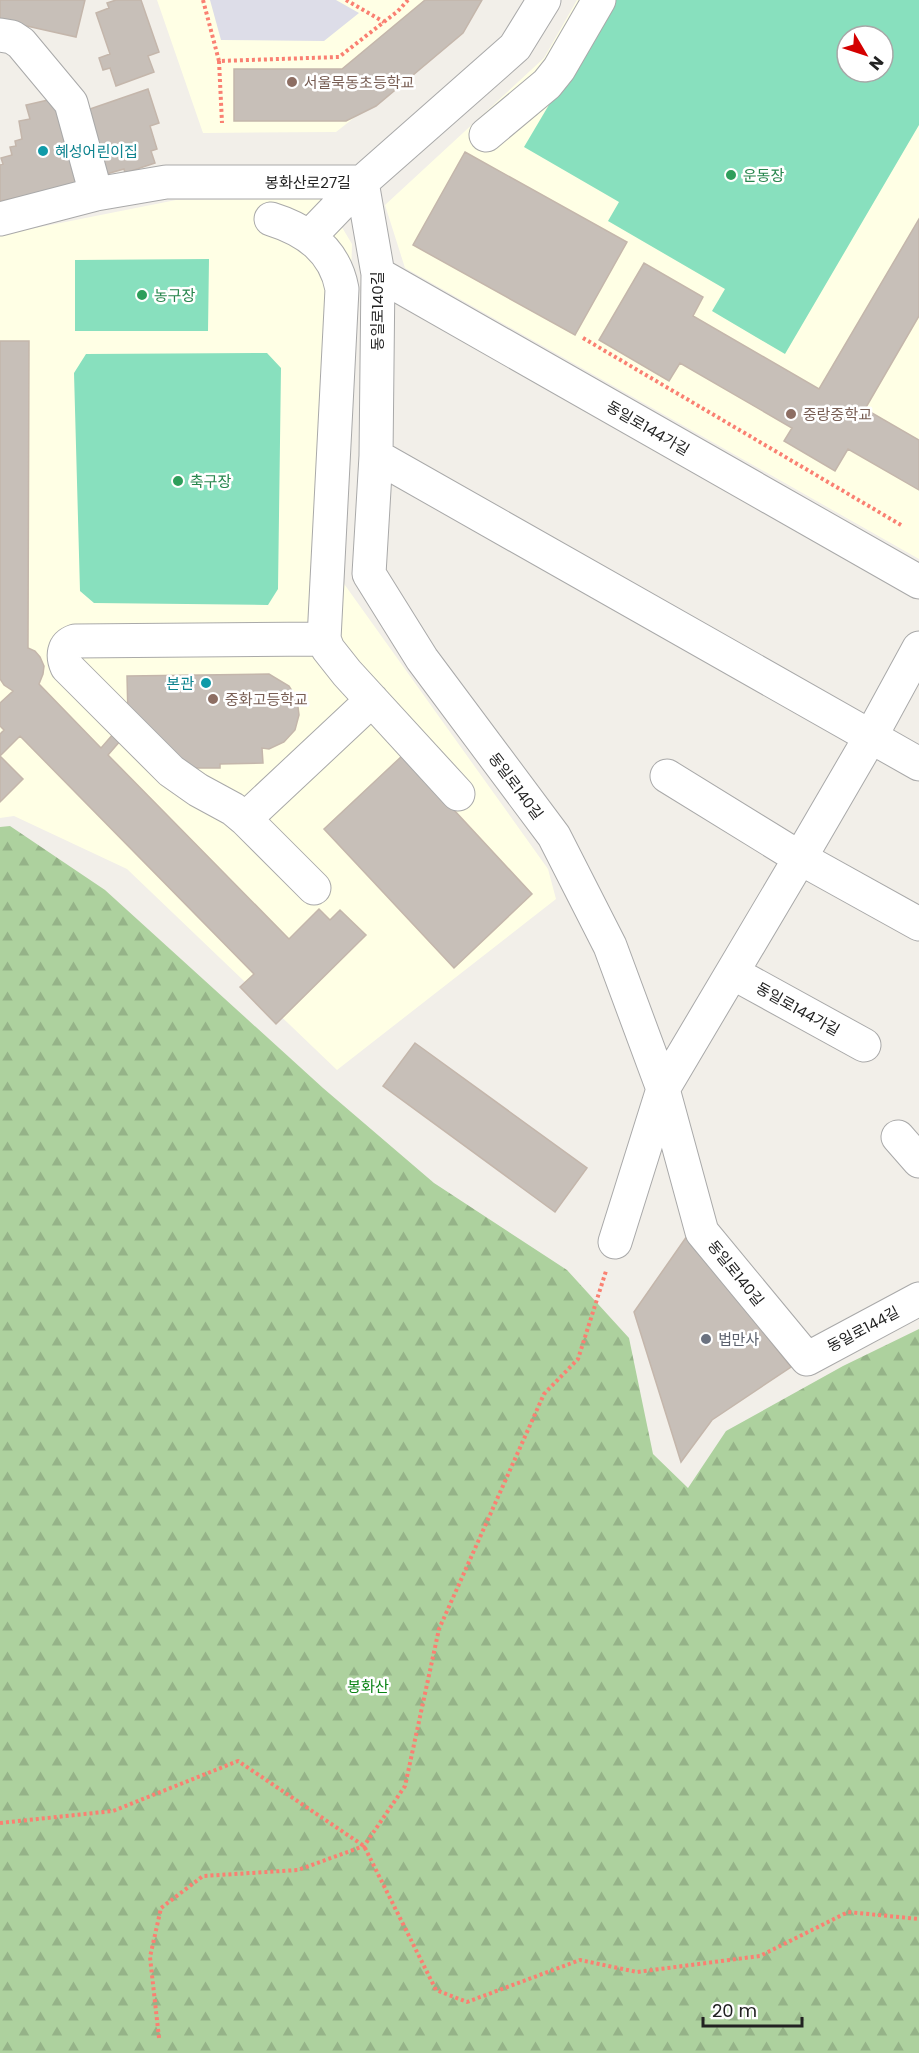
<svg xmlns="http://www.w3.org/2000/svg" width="919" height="2053" viewBox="0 0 919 2053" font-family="Poppins,'Noto Sans KR',sans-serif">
<defs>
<pattern id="forest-firs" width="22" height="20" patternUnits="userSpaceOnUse" patternTransform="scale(1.5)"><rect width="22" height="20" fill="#add19e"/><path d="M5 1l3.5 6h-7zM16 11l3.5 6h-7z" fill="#95b388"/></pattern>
</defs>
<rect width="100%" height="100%" fill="#f2efe9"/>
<path fill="#ffffe5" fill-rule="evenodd" d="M157 0H482L463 32 336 132 203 133Z
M577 0H919V559L405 268 385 205 544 58ZM847 36H883V72H847Z
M325 199 352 244 342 581 548 869 556 899 337 1070 127 869 14 816 0 818V235L176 200Z"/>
<path fill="url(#forest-firs)" d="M10 826 105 890 323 1088 434 1183 567 1270 629 1338 653 1454 688 1488 726 1431 843 1366 919 1329V2053H0V827Z"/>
<path fill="#88e0be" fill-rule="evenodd" d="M611 0H919V125L785 354 712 311 725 289 608 221 619 202 524 147ZM847 36H883V72H847Z
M209 259 208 331H75V260Z
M267 353 281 368 278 589 268 605 94 603 80 591 74 373 86 354Z"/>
<path fill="#dddde8" d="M210 0H336L359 13 324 41 221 40Z"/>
<path fill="#c7bfb8" stroke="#c4b6ab" stroke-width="1.5" d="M0 0H85L76 37 0 20Z
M116 0H141L159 52 148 56 154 72 116 86 110 68 103 70 99 58 110 54 96 13 109 8 107 3Z
M425 0H482L463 33 376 106 346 121H234V69H342Z
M148 89 159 123 150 126 157 149 151 151 155 163 125 173 124 169 103 175 87 110Z
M57 98 82 184 0 201V165L3 164 1 158 12 155 10 147 16 146 15 141 22 139 19 121 30 119 26 105Z
M465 152 627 242 575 335 413 245Z
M919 219V316L865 409 919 440V490L848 449 835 471 784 441 792 428 680 363 669 381 599 340 644 263 703 297 693 316 819 389Z
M0 341H29L28 648 35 651 40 657 44 666 43 674 39 684 101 748 128 717 127 676 269 674 289 686 297 699 299 715 295 730 284 742 269 749 262 748 263 763 220 764V768H195L134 725 108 755 289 939 319 909 330 920 340 910 366 935 276 1024 240 987 254 974 20 736 0 756V734L4 730 0 726V703L13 691 4 685 0 679Z
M403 755 532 894 454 968 324 829Z
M0 756 23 779 0 802Z
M415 1043 587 1168 555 1212 383 1086Z
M687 1236 791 1367 712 1420 681 1462 634 1312Z"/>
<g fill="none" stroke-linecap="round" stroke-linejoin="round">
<g stroke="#a9a9a9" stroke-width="35">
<path id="minor" d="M0 35 12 37 21 43 71 103 96 194
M486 135 547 84 559 69 599 0
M362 182 378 274 376 456 369 574 422 659 554 836 610 946 663 1089 702 1232 807 1359 919 1299
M0 219 96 194 166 182H362L515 47 544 0
M271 219C306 230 335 250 342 289L324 639 75 641C63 645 62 656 67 667L171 771 198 790 233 809 245 819 314 888
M309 237 362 182
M378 274 919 582
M376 456 919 764
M324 639 328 649 347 673 458 794
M667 776 800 858 919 924
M245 819 372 700
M733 973 864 1045
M898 1137 919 1161
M615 1242 663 1089 800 858 871 736 919 648"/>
</g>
<path stroke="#fa8072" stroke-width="4" stroke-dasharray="3 3" stroke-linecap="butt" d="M203 0 219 61 339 57 398 11 408 0
M346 0 384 22
M219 61 222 123
M583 338 901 525
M0 1823 113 1811 238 1761 364 1846 436 1990 467 2002 580 1960 637 1972 760 1956 848 1912 919 1919
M159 2038 150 1957 161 1908 203 1876 298 1870 364 1846 405 1786 439 1629 544 1394 578 1359 606 1271"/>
<use href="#minor" stroke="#fff" stroke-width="33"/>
</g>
<g fill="#8d6e63" stroke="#fff" stroke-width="2">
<circle cx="292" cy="82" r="6"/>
<circle cx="791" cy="414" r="6"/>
<circle cx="213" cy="699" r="6"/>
</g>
<g fill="#0f9aa8" stroke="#fff" stroke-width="2">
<circle cx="43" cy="151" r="6"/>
<circle cx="206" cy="683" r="6"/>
</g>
<g fill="#2e9e5b" stroke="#fff" stroke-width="2">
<circle cx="731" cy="175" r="6"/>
<circle cx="142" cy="295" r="6"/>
<circle cx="178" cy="481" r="6"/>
</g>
<circle fill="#6b7280" stroke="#fff" stroke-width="2" cx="706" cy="1339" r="6"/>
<g text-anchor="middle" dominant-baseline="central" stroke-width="5" stroke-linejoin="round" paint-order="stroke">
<g font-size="15" fill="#785e54" stroke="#fff" text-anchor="start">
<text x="304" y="82">서울묵동초등학교</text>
<text x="803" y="414">중랑중학교</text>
<text x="225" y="699">중화고등학교</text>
</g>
<g font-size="15" fill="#0d838f" stroke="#fff" text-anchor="start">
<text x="55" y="151">혜성어린이집</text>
<text x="194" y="683" text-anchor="end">본관</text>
</g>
<g font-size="15" fill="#27864d" stroke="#fff" text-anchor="start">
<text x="743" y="175">운동장</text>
<text x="154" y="295">농구장</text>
<text x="190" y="481">축구장</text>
</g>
<g font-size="15" fill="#222" stroke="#fff">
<text x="308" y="182">봉화산로27길</text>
<text transform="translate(377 311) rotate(-90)">동일로140길</text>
<text transform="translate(648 428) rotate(30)">동일로144가길</text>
<text transform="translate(516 786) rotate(53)">동일로140길</text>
<text transform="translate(798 1009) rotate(29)">동일로144가길</text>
<text transform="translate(736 1273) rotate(51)">동일로140길</text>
<text transform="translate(863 1329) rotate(-28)">동일로144길</text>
</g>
<g font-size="15" fill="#5b616d" stroke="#fff" text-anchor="start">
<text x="718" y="1339">법만사</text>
</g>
<g font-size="15" fill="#0c8416" stroke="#fff">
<text x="368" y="1686">봉화산</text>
</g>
</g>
<g transform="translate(865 54) rotate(129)"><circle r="28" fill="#ffffff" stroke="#a7a7a7" stroke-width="1.5"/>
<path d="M0-4.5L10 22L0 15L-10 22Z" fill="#d40000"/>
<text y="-9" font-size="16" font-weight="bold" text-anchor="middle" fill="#222222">N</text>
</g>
<path d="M703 2017v9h99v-9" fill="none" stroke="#222222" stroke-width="3"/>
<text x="712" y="2017" font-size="18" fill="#222222" stroke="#ffffff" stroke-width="4.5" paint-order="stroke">20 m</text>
</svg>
